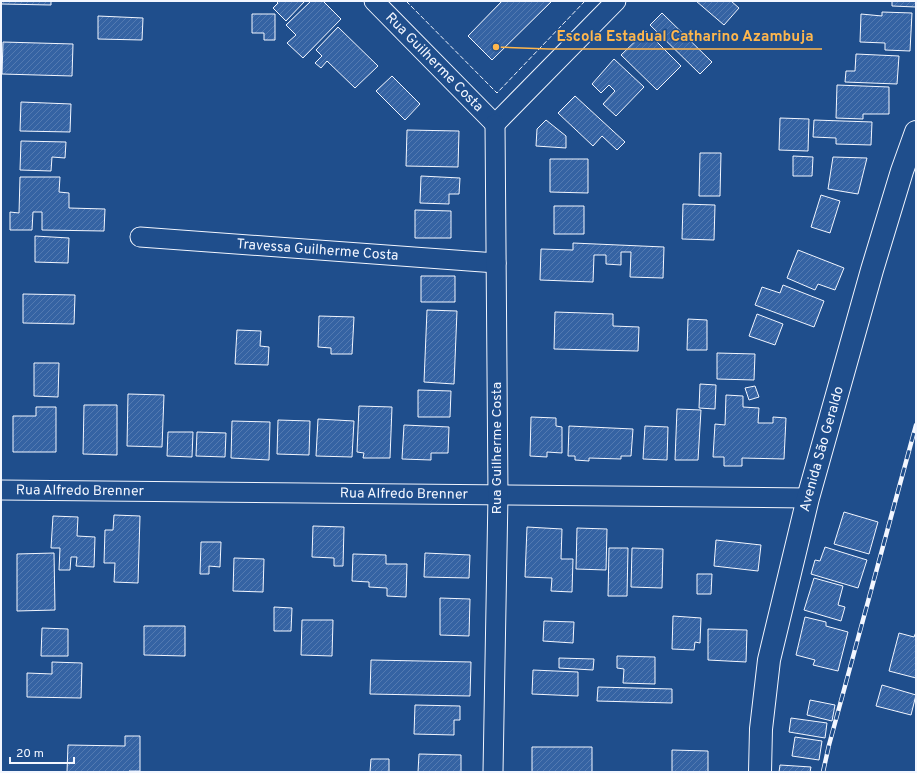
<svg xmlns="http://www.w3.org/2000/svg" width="917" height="773" viewBox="0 0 917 773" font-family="Overpass,sans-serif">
<defs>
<pattern id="building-hatch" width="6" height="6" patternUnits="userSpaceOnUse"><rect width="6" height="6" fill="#3563a3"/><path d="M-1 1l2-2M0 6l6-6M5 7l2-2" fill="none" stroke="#537ab1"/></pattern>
</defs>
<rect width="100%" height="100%" fill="#1f4e8c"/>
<path fill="url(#building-hatch)" stroke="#f2f6ff" d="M1 1H51V5L1 4Z
M276 1H305L286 21 273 8 278 3Z
M311 1H323L341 19 303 58 287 43 296 35 286 25Z
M502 1H552L492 60 468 36Z
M696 1H731L739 8 724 25Z
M892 1H916V7L892 6Z
M882 12 912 13 910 51 885 50V43L860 42 861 14 882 16Z
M662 13 712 62 700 74 650 25Z
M252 14H275V40H264V33H252Z
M98 16 143 18 142 40 98 39Z
M338 27 378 66 355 88 327 61 321 68 315 63 322 56 316 50Z
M646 31 681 66 657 90 621 55Z
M3 42 73 44 72 76 2 74Z
M856 54 899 56 897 84 845 82 846 71H855Z
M614 59 644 87 616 116 603 104 615 91 609 85 601 93 592 84Z
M392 76 420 104 405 120 376 91Z
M837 85 889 87V114H863V119L836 118Z
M575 96 625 142 617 150 602 136 593 146 558 113Z
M21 102 71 104 70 132 20 131Z
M780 118 809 119 808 151 779 150Z
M546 120 566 136V148L536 146 537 129Z
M814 120 872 122 871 145 836 144V138L813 137Z
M407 130 459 131 458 167 406 166Z
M21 141 66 142 65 158 52 157 51 171 20 170Z
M700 153H721L720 196H699Z
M793 156 813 157 812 176H793Z
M833 157 867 158 858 194 828 189Z
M550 159H588V193L550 192Z
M421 176 460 178 459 194H449V204L420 203Z
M20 177H60L59 192 69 193V208L105 209 104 231 42 230V212H33L32 230H10V212L19 213Z
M821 195 840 201 830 233 811 227Z
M683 204 715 205 714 240 682 239Z
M554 206H584V234H554Z
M415 210 451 211V238H415Z
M35 236 69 238 68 263 35 262Z
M573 243 664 247 663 278 630 277 631 252H621V265L606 264V255H594L593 282 540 280 541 249 573 250Z
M798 250 844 268 835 290 818 284 815 290 787 278Z
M421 276H455V302H421Z
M783 285 824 301 814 327 755 305 762 287 780 293Z
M23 294 75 295 74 324 23 323Z
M427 310 457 311 454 384 424 382Z
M555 312 613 314V326L639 327 638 351 554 349Z
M757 314 783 324 775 345 749 336Z
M319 316 354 317 352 354H331V348L318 347Z
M688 319 707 320V350H687Z
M237 330 261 331 260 346 269 347 268 365 235 364Z
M717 353 755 354 754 380 717 379Z
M34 363H59L58 397 34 396Z
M700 384 716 385 715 409 699 408Z
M755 386 759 397 749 400 745 388Z
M418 390 451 391 450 417H418Z
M128 394 164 395 162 447 127 446Z
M726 395 743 396V407L759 408 758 423H773V417L786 418 784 459 742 458V466H724V457H713L715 424 725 425Z
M84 405H117V455L83 454Z
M359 406 392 407 390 458H363L364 453 357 452Z
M36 407H56V452H13V416H36Z
M677 409 701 410 698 460H675Z
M531 417 556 418V426L562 427V453L547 452V457L530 456Z
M318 419 354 421 352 457 316 456Z
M278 420 310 421 309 455 277 454Z
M232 421 270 422 269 460 231 458Z
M404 425 449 427 448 453H431V460L402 459Z
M569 426 633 429 631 456H621V459L589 458V461L575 460V456H568Z
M645 426 668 427 667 460 643 459Z
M168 432H193L192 457 167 456Z
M197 432 226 433 225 457 196 456Z
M844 512 878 522 869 554 834 544Z
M114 515 140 516 138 583 114 582 115 563H104L105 530H113Z
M53 516 78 517 77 536 95 537 94 567 76 566 77 557H71L70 570H59L60 548H51Z
M313 526 344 527 343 566H334V558L312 557Z
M527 527 562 529 561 559H573L572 592 551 591 552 578 525 577Z
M577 528 607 529 606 570 576 569Z
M716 540 761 545 758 571 714 566Z
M201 542H221L220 567 209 566V574H200Z
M825 547 867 560 858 588 811 574 815 560 820 561Z
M609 548H628L627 596H608Z
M632 548 663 549 662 588 631 587Z
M54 553 55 610 17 611V554Z
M425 553 470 555 469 578 424 577Z
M353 554 386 555V564H407L406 597 387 596V588L369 587V582L352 581Z
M234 558 264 559 263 592 233 591Z
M697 574H712L711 594H697Z
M814 578 843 586 838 605 845 607 841 621 804 610Z
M440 598 470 599 469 636 440 635Z
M274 607 292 608 291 631H274Z
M673 616 701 618 700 643 695 642 694 650 672 649Z
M805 617 826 622V626L848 632 838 671 813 665 815 660 796 655Z
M302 620H333L332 656 301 655Z
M544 621 574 622 573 643 543 641Z
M144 626H185V656L144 655Z
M42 628 68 629V656H41Z
M708 629 747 630 746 662 708 660Z
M916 632V678L889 671 899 633 914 637Z
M617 656 655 657V684L623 683 624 669 617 668Z
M559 658 594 659 593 670 559 668Z
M371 660 471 662 470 696 370 694Z
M52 662 82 663 81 698 27 697V673L52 674Z
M533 670 578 672V696L532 694Z
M882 685 916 695 911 715 876 706Z
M598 687 672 689V703L597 701Z
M810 700 835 705 832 721 807 715Z
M415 705 460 706V720H454V735L414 734Z
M791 718 827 723 825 738 789 732Z
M125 736H140V771H129V772H67L68 745 125 746Z
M795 737 822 741 819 760 792 756Z
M532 747H592V772H532Z
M672 750 708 751V772H672Z
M419 754 461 755V772H418Z
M371 759H389V772H370Z
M780 765 811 767 810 772H779Z"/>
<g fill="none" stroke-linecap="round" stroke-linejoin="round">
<g stroke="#f2f6ff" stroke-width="21">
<g id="minor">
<path id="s1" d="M374 1 495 124 616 1"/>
<path id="s2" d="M140 237 496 263"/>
<path id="s3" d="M1 490 808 498"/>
<path d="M493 772 498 495 495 124"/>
</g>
</g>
<g stroke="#f2f6ff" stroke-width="24">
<g id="tertiary">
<path id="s4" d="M760 772 761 729 769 660 808 498 872 270 902 171 916 132"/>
</g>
</g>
<use href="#minor" stroke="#1f4e8c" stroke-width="19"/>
<use href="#tertiary" stroke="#1f4e8c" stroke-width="22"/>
<g stroke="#f2f6ff" stroke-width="4.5">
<path id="rail" d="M823 772 829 745 916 425"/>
</g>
<use href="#rail" stroke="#1f4e8c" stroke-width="3" stroke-dasharray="9" stroke-linecap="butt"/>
<path stroke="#f2f6ff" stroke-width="1" stroke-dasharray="5 2" stroke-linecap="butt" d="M406 1 497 93 585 1"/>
</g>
<g text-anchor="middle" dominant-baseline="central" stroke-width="3" stroke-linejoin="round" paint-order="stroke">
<g font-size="14" fill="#f2f6ff" stroke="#1f4e8c">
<text stroke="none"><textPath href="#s1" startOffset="86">Rua Guilherme Costa</textPath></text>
<text stroke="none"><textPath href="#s2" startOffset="178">Travessa Guilherme Costa</textPath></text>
<text transform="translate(497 448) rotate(-90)">Rua Guilherme Costa</text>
<text stroke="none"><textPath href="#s4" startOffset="330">Avenida São Geraldo</textPath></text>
<text stroke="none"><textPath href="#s3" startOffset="79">Rua Alfredo Brenner</textPath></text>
<text stroke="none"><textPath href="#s3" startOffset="403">Rua Alfredo Brenner</textPath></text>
</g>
</g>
<path fill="none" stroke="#ffb74d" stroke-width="1.5" d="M496 47L549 49H822"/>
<circle fill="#ffb74d" stroke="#1f4e8c" stroke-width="1.5" cx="496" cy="47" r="4"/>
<g font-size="15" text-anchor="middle" font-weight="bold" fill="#ffb74d" stroke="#1f4e8c" stroke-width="3" stroke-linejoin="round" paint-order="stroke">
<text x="685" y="41">Escola Estadual Catharino Azambuja</text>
</g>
<rect width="917" height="773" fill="none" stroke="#f2f6ff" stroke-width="4"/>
<path d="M10 757v6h64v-6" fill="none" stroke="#f2f6ff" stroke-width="2"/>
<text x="16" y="757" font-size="12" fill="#f2f6ff" stroke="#1f4e8c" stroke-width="3" paint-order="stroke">20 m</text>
</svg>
